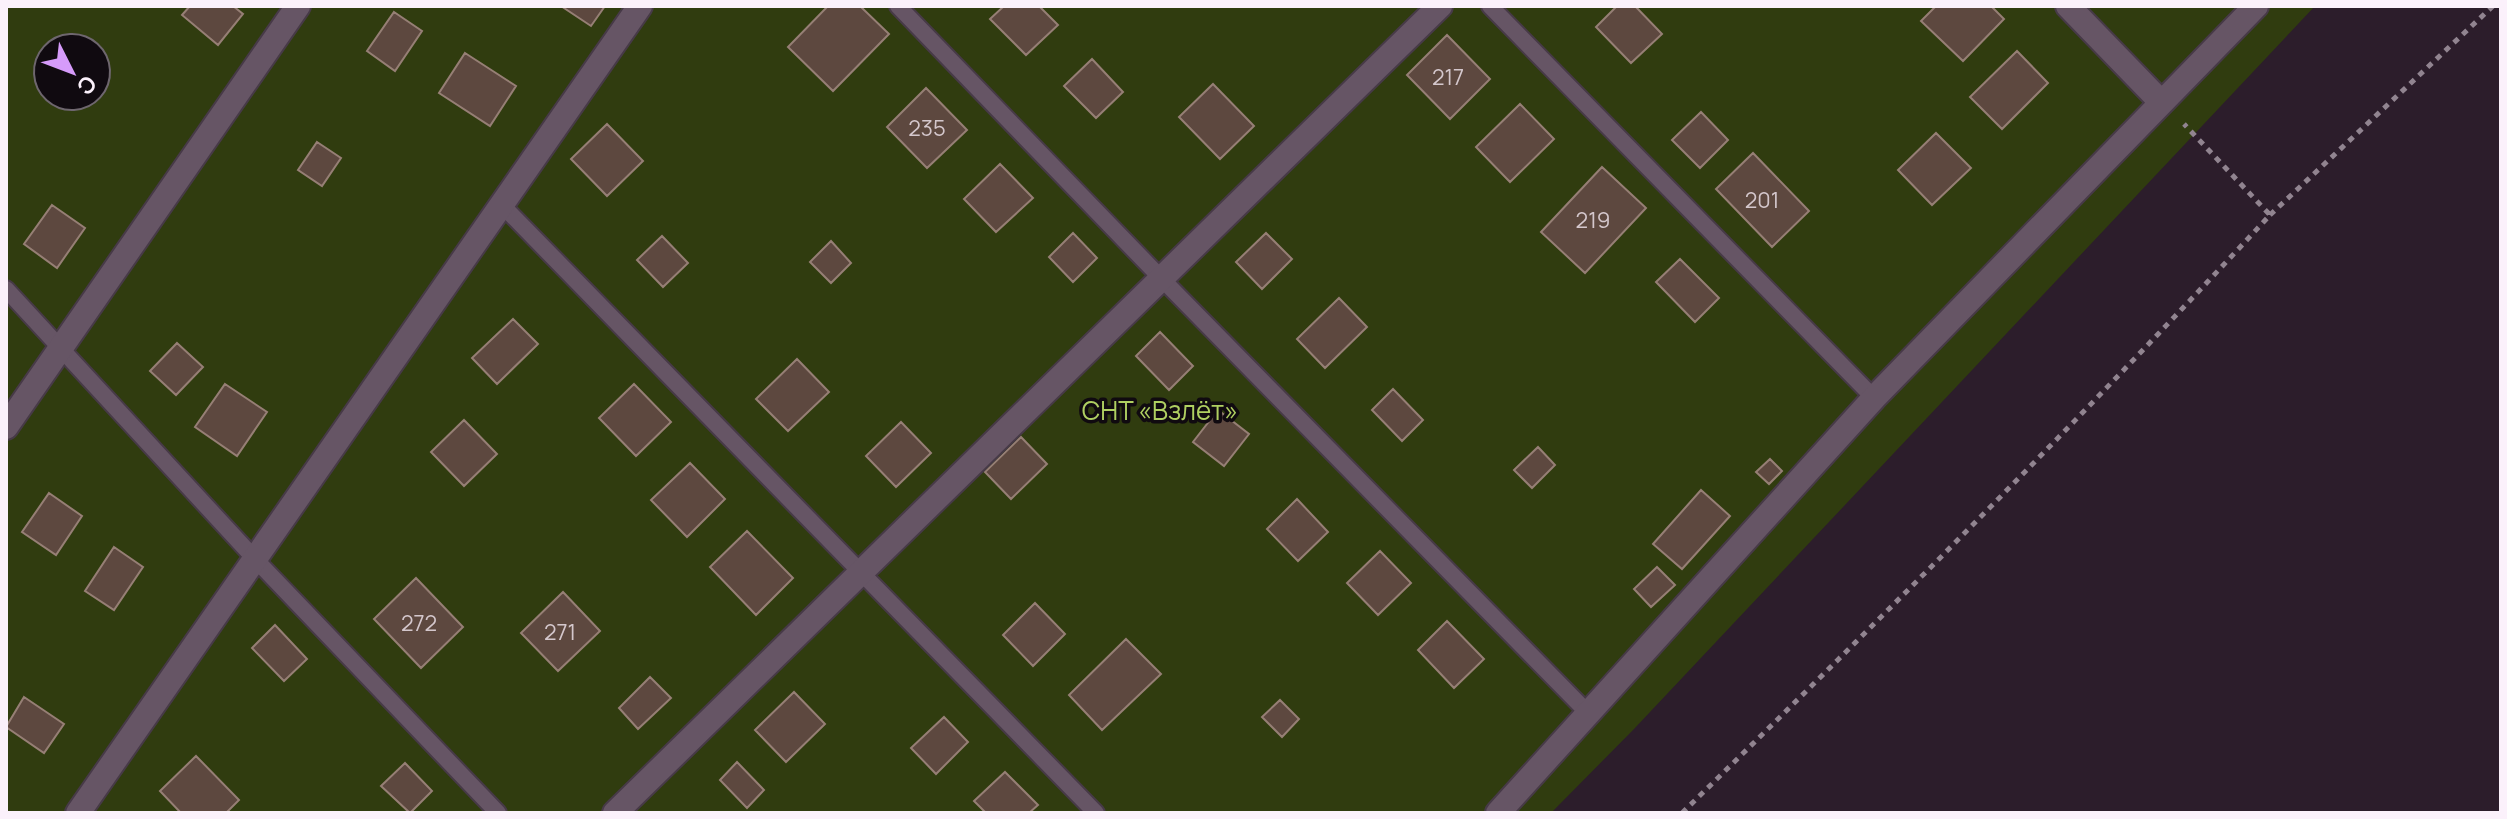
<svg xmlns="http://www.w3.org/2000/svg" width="2507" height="819" viewBox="0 0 2507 819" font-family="Manrope,sans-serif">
<rect width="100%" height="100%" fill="#2c1d2b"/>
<path fill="#303c0f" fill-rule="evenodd" d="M6 6H2315L1634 729 1551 813H6ZM48 48H96V96H48Z"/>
<path fill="#5d483f" stroke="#967f75" stroke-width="2" d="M190 6H233L243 14 218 45 182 15Z
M561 6H605L591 26Z
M828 6H860L889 34 833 91 788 47Z
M1004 6H1039L1058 25 1026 55 990 19Z
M1617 6H1635L1662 34 1631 63 1596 27Z
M1936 6H1991L2004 19 1963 61 1921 21Z
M394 12 422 31 395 71 367 51Z
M1447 35 1490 79 1450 119 1407 75Z
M2017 51 2048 83 2002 129 1970 97Z
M465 53 516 86 490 126 439 93Z
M1092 59 1123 92 1096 118 1064 86Z
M1213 84 1254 126 1220 159 1179 117Z
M926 88 967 130 927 168 887 127Z
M1520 104 1554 139 1510 182 1476 147Z
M1701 112 1728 140 1700 168 1672 140Z
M607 124 643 161 607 196 571 159Z
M1936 133 1971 168 1932 205 1898 170Z
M317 142 341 158 322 186 298 170Z
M1753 153 1809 211 1772 247 1716 189Z
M1000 164 1033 198 996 232 964 199Z
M1602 167 1646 208 1585 273 1541 232Z
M52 205 85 228 57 268 24 244Z
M1073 233 1097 258 1073 282 1049 257Z
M1266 233 1292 259 1262 289 1236 262Z
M662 236 688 263 663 287 637 260Z
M831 241 851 263 831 283 810 262Z
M1680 259 1719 298 1695 322 1656 282Z
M1339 298 1367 327 1325 368 1297 339Z
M513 319 538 344 497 384 472 358Z
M1160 332 1193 366 1169 390 1136 356Z
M177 343 203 367 176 395 150 371Z
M797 359 829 392 788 431 756 399Z
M225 384 267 412 237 456 195 427Z
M634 384 671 422 636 456 599 418Z
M1393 389 1423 420 1402 441 1372 410Z
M1218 410 1249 434 1224 466 1193 442Z
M464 420 497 454 464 486 431 452Z
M901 422 931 453 896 487 866 456Z
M1021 437 1047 464 1011 499 985 472Z
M1538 447 1555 465 1532 488 1514 470Z
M1770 459 1782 471 1769 484 1756 472Z
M690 463 725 499 687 537 651 500Z
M1701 490 1730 516 1682 569 1653 544Z
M49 493 82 516 56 555 22 532Z
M1297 499 1328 532 1298 561 1267 529Z
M747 531 793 578 756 615 710 567Z
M114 547 143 567 114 610 85 591Z
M1380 551 1411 583 1378 615 1347 583Z
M1657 567 1675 585 1651 607 1634 589Z
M416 578 463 627 421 668 374 619Z
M563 592 600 631 558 671 521 633Z
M1035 603 1065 634 1033 666 1003 635Z
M1447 621 1484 659 1454 688 1418 650Z
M275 625 307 659 284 681 252 648Z
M1126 639 1161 674 1102 730 1069 695Z
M650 677 671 698 638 729 619 708Z
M794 692 825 724 786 762 755 730Z
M24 697 64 724 44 753 6 727Z
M1280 700 1299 719 1282 737 1262 717Z
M944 717 968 742 936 774 911 748Z
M196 756 239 800 226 813H181L160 791Z
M737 762 764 790 747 808 720 780Z
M405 763 432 791 410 813 381 786Z
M1005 772 1038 805 1029 813H986L974 801Z"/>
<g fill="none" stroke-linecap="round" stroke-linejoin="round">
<g stroke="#473a47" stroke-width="20">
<path id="lane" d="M898 6 1161 278 1587 712
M1490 6 1874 398
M502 205 1096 813
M6 289 255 559 498 813"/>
</g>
<g stroke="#473a47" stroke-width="28">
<path id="street" d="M2068 6 2161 102
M6 427 298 6
M78 813 640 6
M615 813 1440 6
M1498 813 1874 398 2256 6"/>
</g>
<path stroke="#918490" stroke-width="5" stroke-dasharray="6 6" stroke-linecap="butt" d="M2270 215 2493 6
M1682 813C1882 618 2080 420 2270 215L2184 124"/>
<use href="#lane" stroke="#665565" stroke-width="16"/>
<use href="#street" stroke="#665565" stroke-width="24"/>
</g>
<g text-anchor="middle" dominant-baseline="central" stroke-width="7" stroke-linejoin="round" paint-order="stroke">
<g font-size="22" fill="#d4c7cc">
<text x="1448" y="77">217</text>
<text x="927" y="128">235</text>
<text x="1762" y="200">201</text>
<text x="1593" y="220">219</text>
<text x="419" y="623">272</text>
<text x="560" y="632">271</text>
</g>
<g font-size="26" fill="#afcf61" stroke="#100a10">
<text x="1160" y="410">СНТ «Взлёт»</text>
</g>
</g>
<rect width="2507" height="819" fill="none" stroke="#fbf1fb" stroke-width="16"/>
<g transform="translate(72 72) rotate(132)"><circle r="38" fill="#100a10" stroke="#6e666e" stroke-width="2"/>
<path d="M0-6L14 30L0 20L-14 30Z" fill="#d69bfa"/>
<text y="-12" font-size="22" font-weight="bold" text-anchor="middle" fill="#fbf1fb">С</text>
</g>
</svg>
